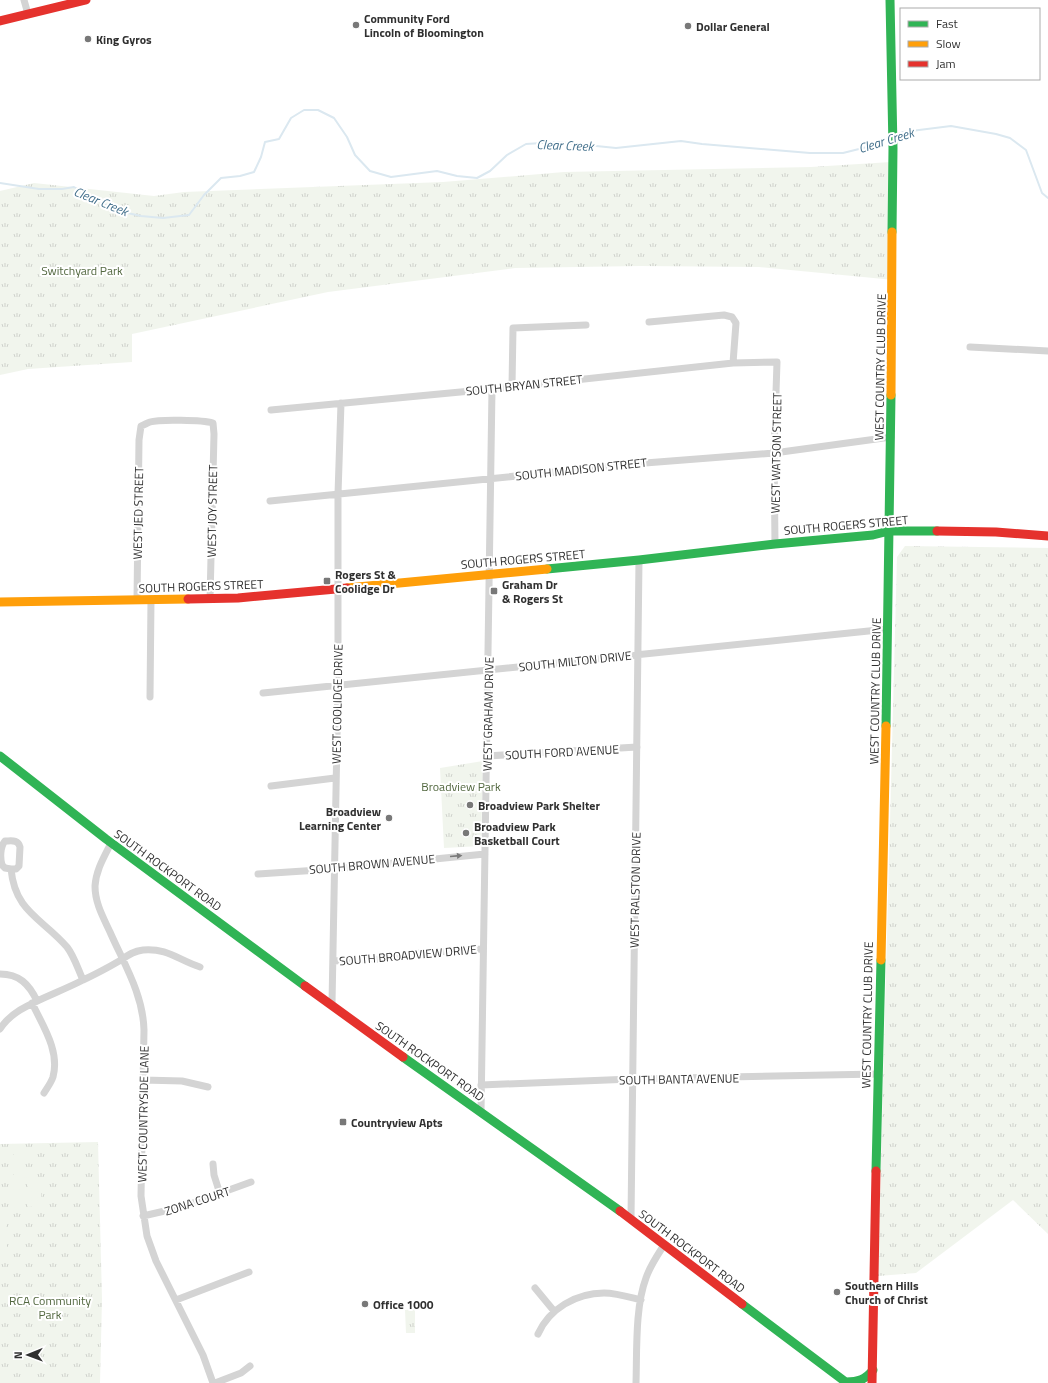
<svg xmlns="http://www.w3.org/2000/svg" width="1048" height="1383" viewBox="0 0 1048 1383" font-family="'Titillium Web',sans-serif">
<defs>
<pattern id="grass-tufts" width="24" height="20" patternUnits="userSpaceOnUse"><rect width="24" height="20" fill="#f1f5ed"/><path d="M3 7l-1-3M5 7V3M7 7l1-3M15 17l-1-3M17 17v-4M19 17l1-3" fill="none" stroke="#cfd2cc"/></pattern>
</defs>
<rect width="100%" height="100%" fill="#fff"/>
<path fill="url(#grass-tufts)" d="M891 162 894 280 759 267 640 266 515 268 328 292 132 334V362L28 369 0 375V191L34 183 154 196 184 192 443 182 564 172 811 167Z
M905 546 1048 548V1234L1013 1200 916 1273 878 1276 897 557Z
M483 761 481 846 444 848 440 768Z
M98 1142 102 1299 100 1383H0V1144Z
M415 1309V1333H406L405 1310Z"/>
<path fill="#f1f5ed" d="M461 827H473L472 839H460Z
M14 1153H37V1163L14 1164Z
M14 1167H37V1177L14 1178Z
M28 1182H41V1188L28 1189Z
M10 1183H23V1189L10 1190Z
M41 1191V1197L28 1198V1192Z
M10 1192H24V1198H11Z
M41 1200 42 1206 28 1207V1201Z
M11 1201H24V1207L11 1208Z
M0 1221H6L7 1236H0Z
M0 1239H7V1253L0 1254Z"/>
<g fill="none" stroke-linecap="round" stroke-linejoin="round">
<path stroke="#dbe8f0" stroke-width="2" d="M896 135 903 132 951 126 996 134 1010 138 1026 150 1042 193 1048 198
M0 183 39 189H62L74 187 108 206 123 212 141 216 163 218 189 215 204 195 221 178 240 176 254 172 261 157 265 142 279 139 291 118 304 110H318L334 118 347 137 355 155 370 171 391 177 437 171 457 176 477 178 490 171 507 155 526 144 557 142 616 148 681 141 702 144 810 153H843L867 147 888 138"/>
<path stroke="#d4d4d4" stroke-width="7" d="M24 0 28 14
M649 322 724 315 732 317 736 323 733 363
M970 347 1048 351
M512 386 513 328 586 325
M271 410 492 389 733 363 777 362 774 453 775 544
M270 501 645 463 774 453 891 437
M137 600 139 440 141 426C144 425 147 423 150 422 159 419 203 420 213 423L214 434 210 599
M263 693 888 629
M150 697 151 599
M487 756 637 747
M271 786 335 778
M111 843C104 857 96 870 95 886 95 903 103 917 110 932 124 964 143 994 144 1030L141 1196 147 1236 156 1261 203 1355 213 1383
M11 869 5 868 2 865C0 858 0 847 5 841 11 841 18 839 20 847L19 866 16 869H11C15 912 42 918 67 947 74 956 78 969 83 980
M258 874 334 869 485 854
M333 961 379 959 420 953 483 949
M0 974C19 974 29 984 37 1001
M32 1003C43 1026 60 1051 53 1077 51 1083 47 1088 44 1093
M332 1004 338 685V494L341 403
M0 1029C5 1021 12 1015 20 1010 40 998 62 991 83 980 96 974 109 967 121 960 128 955 134 951 143 950 168 948 178 960 200 967
M143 1080 182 1081 208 1087
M481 1085 632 1079 878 1074
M481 1112 492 389
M213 1164 214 1175 220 1194
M143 1216 182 1207 251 1182
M631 1219 639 560
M535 1288 554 1311
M176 1300 249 1272
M538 1334C549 1309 576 1293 604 1293 616 1293 629 1297 641 1300
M215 1383 241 1373 250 1366
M636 1383C637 1351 635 1307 646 1278 650 1266 657 1256 664 1245"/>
<path stroke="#30b455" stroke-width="9" d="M890 0 893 148 892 232
M547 569 639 560 775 544 873 535 889 531H937
M886 726 891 395
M0 756 106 839 305 986
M403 1057 620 1211
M876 1171 881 960
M742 1304 847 1383
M846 1382C858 1382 865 1380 873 1370"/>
<path stroke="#ff9f0a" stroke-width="9" d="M891 395 892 232
M347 588 547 569
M0 602 188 599
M881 960 886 726"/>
<path stroke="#e5322d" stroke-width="9" d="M0 21 86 0
M937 531 996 532 1048 536
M188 599 238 598 347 588
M305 986 403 1057
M620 1211 742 1304
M872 1383 876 1171"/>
</g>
<defs><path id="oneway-solid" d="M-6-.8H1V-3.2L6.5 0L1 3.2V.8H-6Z"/></defs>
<use fill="#7a7a7a" href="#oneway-solid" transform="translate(456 856) rotate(-5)"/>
<g fill="#787878" stroke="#fff" stroke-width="1.5">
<circle cx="356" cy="25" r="4"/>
<circle cx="688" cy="26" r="4"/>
<circle cx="88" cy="39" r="4"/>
<rect x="323" y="577" width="8" height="8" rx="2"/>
<rect x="490" y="587" width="8" height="8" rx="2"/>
<circle cx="470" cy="805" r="4"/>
<circle cx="389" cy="818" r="4"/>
<circle cx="466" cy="833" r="4"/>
<rect x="339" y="1118" width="8" height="8" rx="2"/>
<circle cx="837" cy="1292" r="4"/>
<circle cx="365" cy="1304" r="4"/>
</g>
<g text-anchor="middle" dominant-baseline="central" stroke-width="4" stroke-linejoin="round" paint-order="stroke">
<g font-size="12" font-weight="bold" fill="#303030" stroke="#fff" text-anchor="start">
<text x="364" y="18">Community Ford<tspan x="364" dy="14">Lincoln of Bloomington</tspan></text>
<text x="696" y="26">Dollar General</text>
<text x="96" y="39">King Gyros</text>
<text x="335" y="574">Rogers St &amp;<tspan x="335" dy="14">Coolidge Dr</tspan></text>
<text x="502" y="584">Graham Dr<tspan x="502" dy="14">&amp; Rogers St</tspan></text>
<text x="478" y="805">Broadview Park Shelter</text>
<text x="381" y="811" text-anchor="end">Broadview<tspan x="381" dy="14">Learning Center</tspan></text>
<text x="474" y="826">Broadview Park<tspan x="474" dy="14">Basketball Court</tspan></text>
<text x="351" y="1122">Countryview Apts</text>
<text x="845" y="1285">Southern Hills<tspan x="845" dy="14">Church of Christ</tspan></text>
<text x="373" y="1304">Office 1000</text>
</g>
<g font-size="12" fill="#536840" stroke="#fff">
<text x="82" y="270">Switchyard Park</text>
<text x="461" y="786">Broadview Park</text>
<text x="50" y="1300">RCA Community<tspan x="50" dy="14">Park</tspan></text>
</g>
<g font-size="12" fill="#303030" stroke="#fff">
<text transform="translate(880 367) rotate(-89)">WEST COUNTRY CLUB DRIVE</text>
<text transform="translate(524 385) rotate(-6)">SOUTH BRYAN STREET</text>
<text transform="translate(776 453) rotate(-89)">WEST WATSON STREET</text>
<text transform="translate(581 469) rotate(-6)">SOUTH MADISON STREET</text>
<text transform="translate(212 511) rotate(-89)">WEST JOY STREET</text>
<text transform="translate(138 513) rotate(-89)">WEST JED STREET</text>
<text transform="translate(846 525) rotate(-5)">SOUTH ROGERS STREET</text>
<text transform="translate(523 559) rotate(-5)">SOUTH ROGERS STREET</text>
<text transform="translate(201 586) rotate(-2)">SOUTH ROGERS STREET</text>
<text transform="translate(575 661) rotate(-6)">SOUTH MILTON DRIVE</text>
<text transform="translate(875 691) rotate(-89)">WEST COUNTRY CLUB DRIVE</text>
<text transform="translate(337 704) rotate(-89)">WEST COOLIDGE DRIVE</text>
<text transform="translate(488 714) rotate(-89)">WEST GRAHAM DRIVE</text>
<text transform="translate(562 752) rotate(-3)">SOUTH FORD AVENUE</text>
<text transform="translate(372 864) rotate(-5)">SOUTH BROWN AVENUE</text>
<text transform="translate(168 870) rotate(36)">SOUTH ROCKPORT ROAD</text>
<text transform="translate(635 890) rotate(-89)">WEST RALSTON DRIVE</text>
<text transform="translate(408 955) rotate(-5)">SOUTH BROADVIEW DRIVE</text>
<text transform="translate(867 1015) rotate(-89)">WEST COUNTRY CLUB DRIVE</text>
<text transform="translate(430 1061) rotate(35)">SOUTH ROCKPORT ROAD</text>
<text transform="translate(679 1079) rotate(-1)">SOUTH BANTA AVENUE</text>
<text transform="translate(143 1114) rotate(-89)">WEST COUNTRYSIDE LANE</text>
<text transform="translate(197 1201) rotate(-18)">ZONA COURT</text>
<text transform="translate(692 1251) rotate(37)">SOUTH ROCKPORT ROAD</text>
</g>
<g font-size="13" font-style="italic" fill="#43708c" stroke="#fff">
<text transform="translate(886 140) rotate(-17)">Clear Creek</text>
<text transform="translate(565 145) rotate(2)">Clear Creek</text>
<text transform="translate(101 201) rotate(22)">Clear Creek</text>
</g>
</g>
<rect x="900" y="8" width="140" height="72" fill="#ffffff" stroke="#acacac"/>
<rect x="908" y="21" width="20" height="6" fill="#30b455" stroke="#acacac"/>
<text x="936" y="28" font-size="12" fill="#303030">Fast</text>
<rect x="908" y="41" width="20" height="6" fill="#ff9f0a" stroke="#acacac"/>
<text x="936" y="48" font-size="12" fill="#303030">Slow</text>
<rect x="908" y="61" width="20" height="6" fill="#e5322d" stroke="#acacac"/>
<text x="936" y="68" font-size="12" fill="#303030">Jam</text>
<g transform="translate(28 1355) rotate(269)" stroke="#ffffff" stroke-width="3" paint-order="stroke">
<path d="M0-3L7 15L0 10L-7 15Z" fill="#303030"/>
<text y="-6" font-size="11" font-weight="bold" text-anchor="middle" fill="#303030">N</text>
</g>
</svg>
